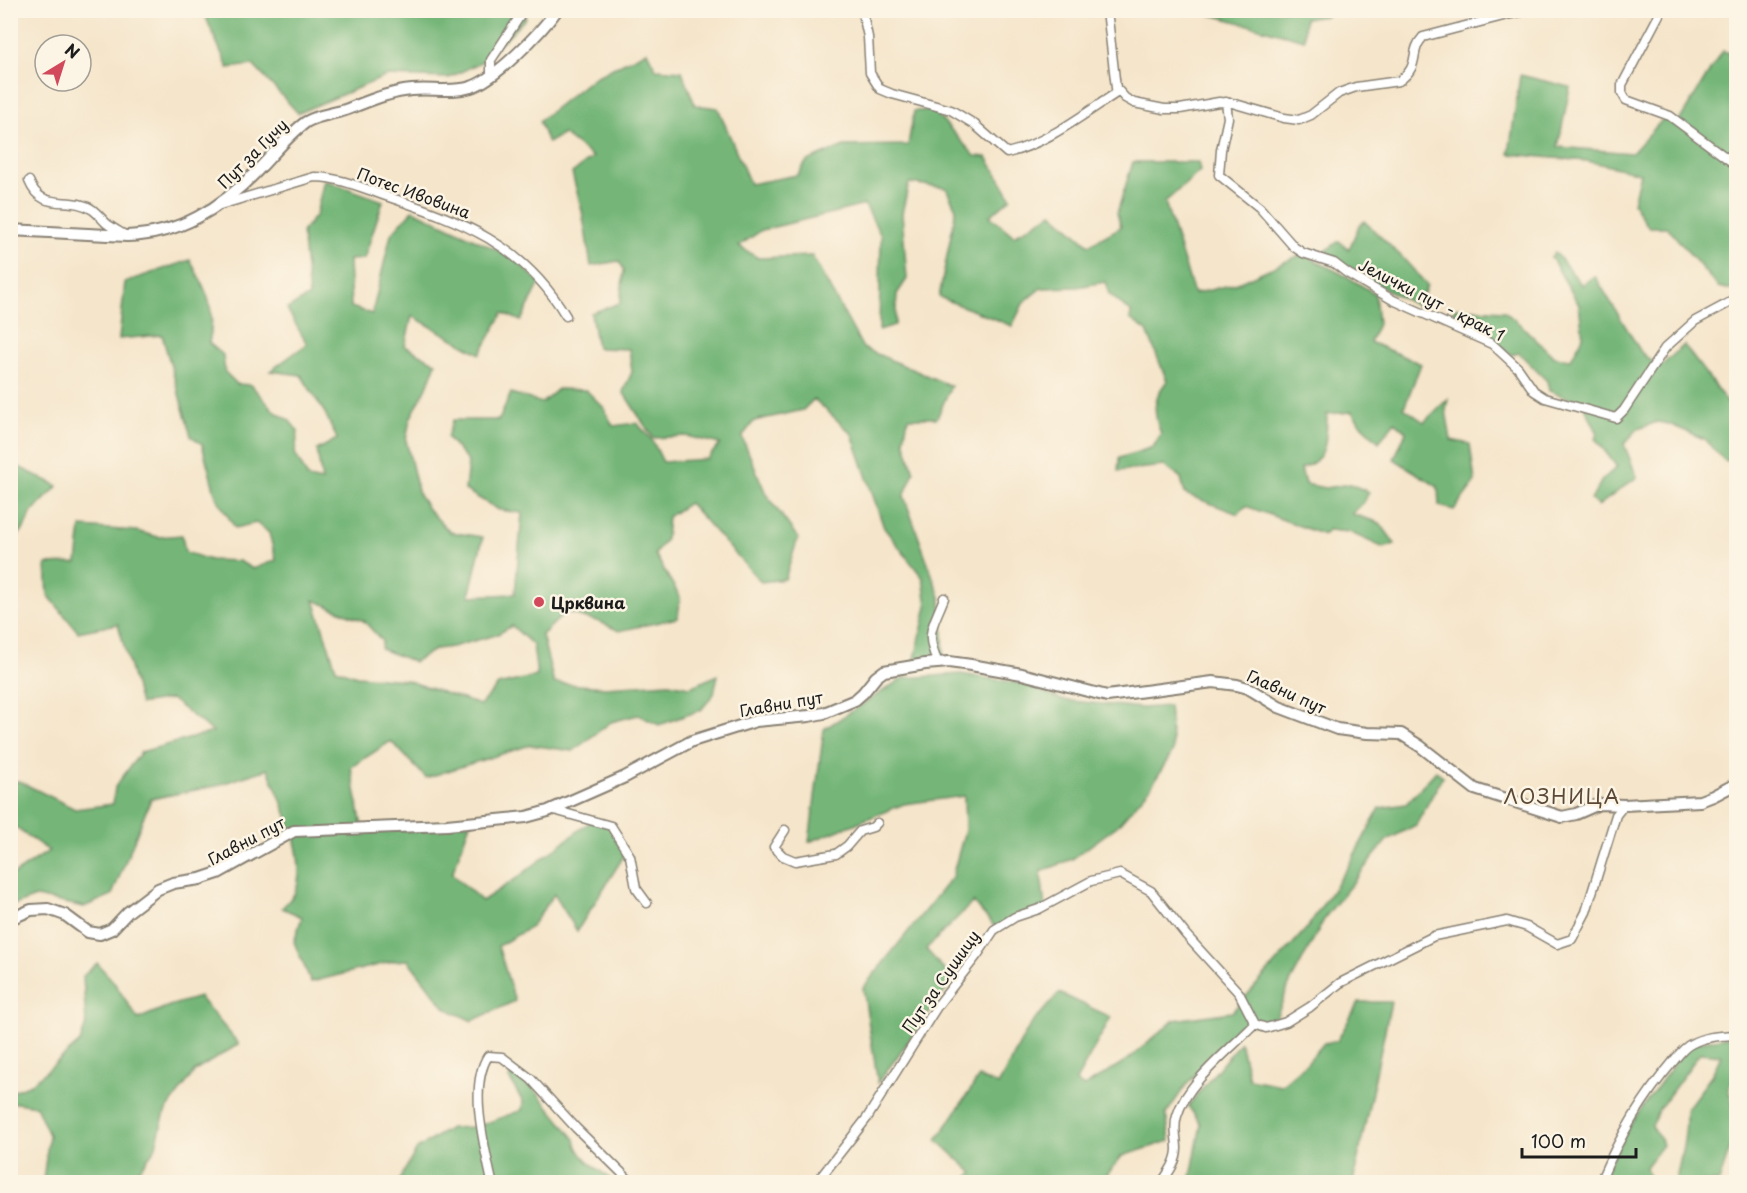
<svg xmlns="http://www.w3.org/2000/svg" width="1747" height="1193" viewBox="0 0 1747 1193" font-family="'Playpen Sans',sans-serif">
<rect width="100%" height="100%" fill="#fcf5e5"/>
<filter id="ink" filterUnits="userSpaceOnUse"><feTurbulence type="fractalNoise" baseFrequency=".0167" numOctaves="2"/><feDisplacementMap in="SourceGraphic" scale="12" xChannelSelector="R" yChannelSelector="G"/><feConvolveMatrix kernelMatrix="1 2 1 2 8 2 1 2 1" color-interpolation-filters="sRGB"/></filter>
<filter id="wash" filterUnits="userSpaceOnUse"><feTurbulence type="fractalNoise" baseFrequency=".008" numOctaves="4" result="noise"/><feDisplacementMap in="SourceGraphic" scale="24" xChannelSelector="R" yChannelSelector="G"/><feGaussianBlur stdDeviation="1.35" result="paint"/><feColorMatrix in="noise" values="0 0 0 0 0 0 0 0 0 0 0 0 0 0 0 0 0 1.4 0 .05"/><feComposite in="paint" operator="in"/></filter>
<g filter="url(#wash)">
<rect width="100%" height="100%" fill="#f5e5ca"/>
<path fill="#74b678" stroke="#48694a" stroke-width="1.5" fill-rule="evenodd" d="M519 10 526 18 483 61 449 78 387 76 298 113 253 65 228 68 203 11Z
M1197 11 1329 10V11L1326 16 1305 18 1304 40Z
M647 51 656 69 682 71 695 105 718 108 750 184 797 175 807 161 844 146 908 145 914 111 933 110 975 156 987 157 1011 198 990 216 1014 236 1052 213 1089 245 1121 227 1117 213 1133 162H1198L1200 171 1165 202 1194 294 1238 283 1302 254 1348 277 1375 294 1378 324 1370 342 1421 364 1404 408 1424 422 1448 399 1446 410 1451 440 1470 444 1475 482 1454 510 1439 506 1438 487 1394 459 1406 432 1395 422 1379 442 1362 426 1352 412 1327 414C1326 440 1329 459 1301 469L1305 484 1325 488 1350 484 1369 492 1364 502 1352 514 1380 523 1395 544 1384 548 1349 532 1328 530 1324 535 1246 506 1238 514 1185 494 1181 478 1164 466 1118 471 1119 458 1153 447 1161 434C1153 413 1152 399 1167 381L1147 331 1130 319 1131 312 1109 294 1105 282 1077 287 1041 288 1024 302 1012 326 939 297 956 209 946 188 909 183 902 213 907 279 897 294 895 325 879 330 881 236 865 205 762 230 739 246 758 258 812 256 863 348 951 386 937 418H908L904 440 914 472 904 496 941 600 944 657 914 663 927 606 923 578 884 528 852 434 814 399 803 410 754 421 742 437 766 494 798 538 785 579 761 582 689 503 668 517 666 539 655 554 680 597 678 618 619 631 600 622 566 612 542 635 554 683 605 687 669 683 690 687 718 675 714 694 701 710 659 725 638 715 611 722 573 751 530 745 426 778 391 741 351 767 362 827 470 823 452 874 482 901 517 878 591 821 611 826 627 851 577 931 554 894 531 927 498 946 515 1001 472 1021 445 1008 408 960 394 961 311 982 294 942 302 917 282 908C286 903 294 897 296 890 308 854 281 802 268 769L215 786 151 799 112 895 84 907 36 897 11 906V876L49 851 11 824 10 781H19L75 809 113 804 115 787 141 752 213 732 171 699 140 704 118 624 78 632 48 595 46 564 77 563 81 527 136 531 158 537 182 535 185 552 210 560 239 561 253 569 276 560 269 533 256 523 235 528 216 497 202 444 191 436 162 335 119 339 125 282 190 260C206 289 217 309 209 343L223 355 225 372 237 384 251 385 274 411 289 420 298 431 295 453 308 478 322 481 317 450 337 439 325 413 301 375 270 371 307 344 287 309 309 296 302 232 316 215 324 180 383 201 364 259 349 260 351 307 372 314 391 234 413 210 512 257 540 283 521 321 503 313 480 354 412 316 405 346 436 363 427 387 410 419 406 440 419 495 428 509 450 532 483 537 469 596 515 594 522 513 499 510 465 490 468 462 447 437 453 420H499L511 393 542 403 558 389 586 390 604 408 613 426 637 423 652 440 663 462 707 459 720 444 686 436 653 438 623 392 632 372 629 349 597 348 591 313 620 303 624 270 619 261 591 266 582 211 572 173 593 157 563 134 548 143 539 121 593 78ZM314 600 364 621 382 641 381 649 414 662 436 649 452 647 496 635 512 626 533 645 537 676 498 685 480 705 406 680 357 676 336 669Z
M1722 51 1736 55V288L1732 290 1718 287 1667 227H1648L1633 203 1640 173 1587 161 1509 154 1520 75 1570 87 1558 147 1632 153 1663 119 1678 123Z
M1364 221 1402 257 1427 285 1419 307 1354 272 1325 251 1339 241 1349 249 1358 228Z
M1555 252 1582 285 1595 276 1641 352 1651 361 1662 365 1684 345 1733 410 1736 409V446L1735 447 1736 461H1725L1704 439 1669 424 1657 422 1638 429 1624 444 1637 477 1598 506 1591 500 1602 480 1617 467 1595 438 1597 432 1583 403 1549 391 1547 381 1519 353 1512 355 1485 334 1450 318 1455 308 1504 311 1522 326 1554 357 1571 359 1583 337 1579 305 1551 257Z
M11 465H15L58 486 32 512 23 530 11 543Z
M961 674 1024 684 1062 700 1142 708 1169 706 1173 751 1151 787 1117 826 1072 859 1041 872 1045 908 995 927 973 902 926 949 953 980 878 1083 863 988 952 877 965 830 964 796 904 804 809 842 824 729 903 678Z
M1436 771 1443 776 1416 825 1387 840 1326 916 1289 985 1275 1020 1237 1027 1184 1088 1166 1114 1170 1141 1122 1156 1103 1180 1104 1182H960L973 1173 937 1140 979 1077 998 1085 1029 1027 1059 993 1111 1017 1076 1081 1084 1087 1130 1058 1174 1020 1232 1012 1307 928 1346 870 1380 808 1406 804Z
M97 963 113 981 138 1019 169 1006 199 997 239 1044 195 1071 165 1112 155 1149 130 1182H40L43 1180 49 1135 36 1106 11 1102V1092L31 1084 80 1042 86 1024 83 976Z
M1359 1002H1391L1353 1182H1190L1201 1124 1188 1106 1240 1042 1249 1079 1281 1085 1306 1064 1324 1043 1337 1041Z
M1736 1035V1075L1728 1088 1736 1115V1130L1719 1182H1677L1676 1180C1681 1156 1687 1134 1686 1110L1712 1075 1721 1055 1700 1053 1659 1109 1652 1126 1663 1145 1646 1167 1650 1181 1648 1182H1600L1630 1124 1689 1044Z
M513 1072 535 1090 575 1139C577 1158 601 1171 615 1182H398L417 1149 450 1128 476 1127 522 1110 523 1102 509 1078Z"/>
</g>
<g filter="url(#ink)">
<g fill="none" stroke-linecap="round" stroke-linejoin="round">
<g stroke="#888073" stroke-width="11">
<path id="minor" d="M862 10 868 37 870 73 880 89 892 94 951 110 974 124 1007 153C1046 144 1085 113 1118 92
M1107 10 1116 88 1125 98 1134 103 1164 109H1180L1219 102 1232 103 1284 118 1299 120 1311 115 1339 93 1356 87 1399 81C1422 65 1408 53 1423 37L1511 14 1530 10
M1658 10 1659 15 1622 85V93L1626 100 1670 116 1736 165
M491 76V60L524 10
M1226 102 1228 118 1221 150 1219 175 1260 208 1294 247 1303 253 1334 263 1347 273 1393 300 1492 344 1518 368 1534 391 1545 398 1616 418 1624 410 1665 348 1695 321 1736 299
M29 181C42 214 70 194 93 210 98 214 102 219 106 223 112 228 120 232 126 236
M220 205 314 177C338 177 363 188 386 196 463 222 522 243 566 316
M938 663C924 632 933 627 944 598
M554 810 611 826 630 856 636 888 647 903
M785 830 774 847 783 856 795 861 836 854 847 846 860 831 873 827 877 823
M492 1182C485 1148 468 1087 488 1056L502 1057 531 1079 576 1128 631 1182
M817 1182 867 1118 938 1005 978 954 994 930 1015 917 1039 909 1091 881 1120 874 1151 891 1186 935 1239 993 1255 1024 1266 1028 1286 1022 1310 1007 1340 983 1434 936 1507 921 1527 927 1557 944 1572 939 1586 912 1616 815 1624 805
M1162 1182C1169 1172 1177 1161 1177 1149 1177 1137 1173 1128 1177 1116 1187 1082 1230 1050 1255 1024
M1600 1182C1618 1140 1641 1099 1672 1063 1677 1057 1684 1047 1691 1044 1705 1036 1721 1036 1736 1035"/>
</g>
<g stroke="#888073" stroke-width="14">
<path id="tertiary" d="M10 919 31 910 48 909 65 915 88 932 100 934 112 929 128 912 158 889 173 883 200 879 218 873 294 831 447 825 526 817 548 811 625 777 692 741 756 721 809 716 824 713 855 700 863 693 876 677 884 671 925 664 949 662 971 665 1022 674 1107 696 1213 682 1237 685 1248 688 1279 707 1337 729 1367 733 1401 734 1420 746 1475 789 1562 817 1576 814 1599 804 1624 805 1700 801 1713 796 1736 784"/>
</g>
<g stroke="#888073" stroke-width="14">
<path id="secondary" d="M10 230 127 236C180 234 220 209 257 171 273 155 287 136 306 122 318 115 332 114 345 110 367 102 388 92 412 90 431 88 452 93 471 87 496 79 541 32 557 10"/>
</g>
<use href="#minor" stroke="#fff" stroke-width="8"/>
<use href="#tertiary" stroke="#fff" stroke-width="10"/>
<use href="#secondary" stroke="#fff" stroke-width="10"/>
</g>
</g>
<circle fill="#d1495b" stroke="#fcf5e5" stroke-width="2" cx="539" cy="602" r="6"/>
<g text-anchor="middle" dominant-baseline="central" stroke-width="5" stroke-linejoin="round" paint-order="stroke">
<g font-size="16" fill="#1c1c1c" stroke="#fcf5e5">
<text transform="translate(252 153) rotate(-45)">Пут за Гучу</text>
<text transform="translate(414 192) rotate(20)">Потес Ивовина</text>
<text transform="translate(1432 299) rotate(27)">Јелички пут - крак 1</text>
<text transform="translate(1287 691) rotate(24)">Главни пут</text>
<text transform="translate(781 703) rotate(-10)">Главни пут</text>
<text transform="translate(246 840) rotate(-28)">Главни пут</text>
<text transform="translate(940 981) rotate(-55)">Пут за Сушицу</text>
</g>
<g font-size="16" font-weight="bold" fill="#1c1c1c" stroke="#fcf5e5" text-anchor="start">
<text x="551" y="602">Црквина</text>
</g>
<g font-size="20" letter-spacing="1.5" fill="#5b4836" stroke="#fcf5e5">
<text x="1562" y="796">ЛОЗНИЦА</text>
</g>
</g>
<rect width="1747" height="1193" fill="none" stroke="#fcf5e5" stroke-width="36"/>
<g transform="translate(63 63) rotate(38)"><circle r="28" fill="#fcf5e5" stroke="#a29e95" stroke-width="1.5"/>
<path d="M0-4.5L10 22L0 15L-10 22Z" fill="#d1495b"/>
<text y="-9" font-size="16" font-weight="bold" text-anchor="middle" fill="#1c1c1c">N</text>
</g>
<path d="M1522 1148v9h114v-9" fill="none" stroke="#1c1c1c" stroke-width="3"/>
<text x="1531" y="1148" font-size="18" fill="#1c1c1c" stroke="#fcf5e5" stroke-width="4.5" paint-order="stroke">100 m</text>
</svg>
